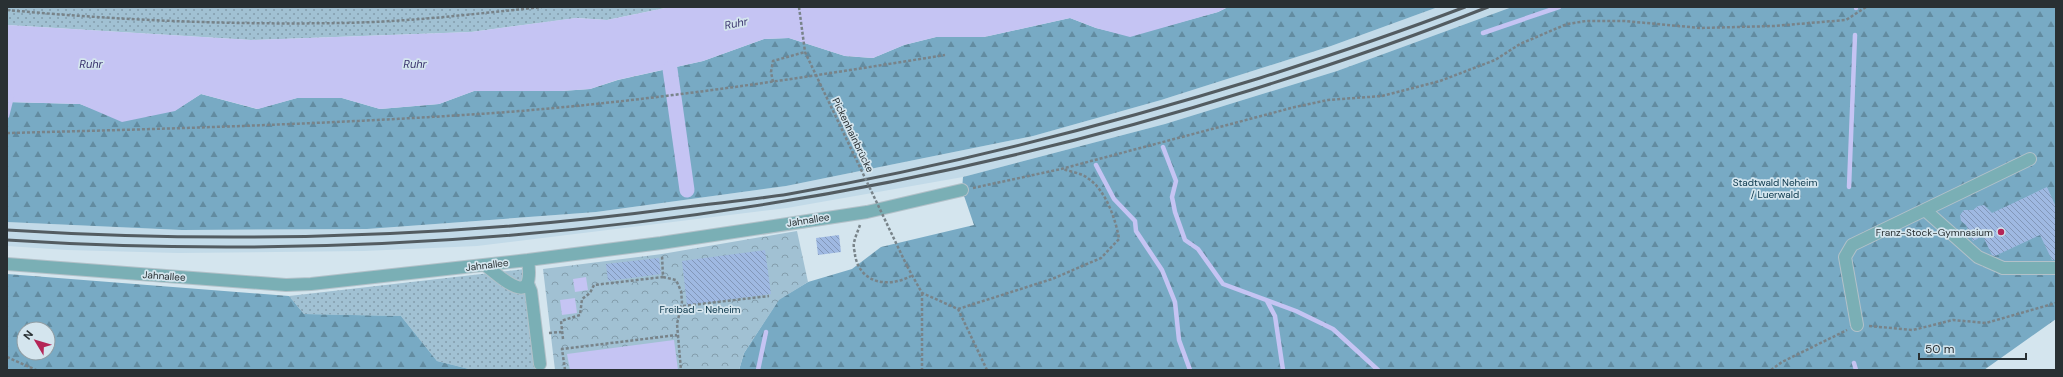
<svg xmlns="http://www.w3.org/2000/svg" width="2063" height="377" viewBox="0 0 2063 377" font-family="'DM Sans',sans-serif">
<defs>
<pattern id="grass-dots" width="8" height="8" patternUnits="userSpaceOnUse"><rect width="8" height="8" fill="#a1c1d3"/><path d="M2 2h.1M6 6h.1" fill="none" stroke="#839dac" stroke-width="1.8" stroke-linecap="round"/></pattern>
<pattern id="forest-firs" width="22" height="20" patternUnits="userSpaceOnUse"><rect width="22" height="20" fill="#78aac4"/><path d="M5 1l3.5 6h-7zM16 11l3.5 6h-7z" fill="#628ba0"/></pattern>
<pattern id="park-crowns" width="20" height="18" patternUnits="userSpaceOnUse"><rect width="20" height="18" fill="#a1c1d3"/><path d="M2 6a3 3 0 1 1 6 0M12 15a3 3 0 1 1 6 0" fill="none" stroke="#839dac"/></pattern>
<pattern id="building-back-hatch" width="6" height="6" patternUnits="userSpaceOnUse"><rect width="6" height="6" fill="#9fb9e2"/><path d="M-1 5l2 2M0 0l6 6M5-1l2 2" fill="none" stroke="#8297b8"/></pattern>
</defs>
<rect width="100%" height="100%" fill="#d4e5ee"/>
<path fill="#c2dae8" d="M1438 7H1512L1337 71 1165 124 963 177 787 208 477 246 364 251 178 253 67 250 7 246V222L182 230 367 229 596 212 786 186 1033 136 1161 100 1331 46Z"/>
<path fill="url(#grass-dots)" d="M7 7H670L607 20 577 18 471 32 251 40 7 25Z
M534 268 542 370H473L437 361 401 316 304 314 289 296Z"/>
<path fill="url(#forest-firs)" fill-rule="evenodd" d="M1228 7H1438L1331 46 1161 100 1033 136 786 186 596 212 367 229 182 230 7 222V102L80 104 96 110 174 111 201 94 257 109 297 98H342L380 109 439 104 474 91H562L590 89 618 80 703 61 764 39 789 38 845 56 873 58 904 45 936 37H984L1070 18 1096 28 1130 36 1218 12Z
M1512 7H2056V319L1984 370H739L744 353 779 299 808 282 852 269 881 247 974 225 962 190 963 177 1165 124 1337 71Z
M7 274 289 296 304 314 401 316 437 361 473 370H7ZM24 329H48V353H24Z"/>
<path fill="url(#park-crowns)" d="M797 231 808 282 779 300 744 353 739 370H555L543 269 662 254Z"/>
<path fill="#c5c4f3" d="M670 7H1228L1218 12 1130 37 1096 28 1070 18 984 37H936L904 45 873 58 845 56 789 38 764 39 703 61 617 80 590 89 561 91H474L439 104 380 109 342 98H297L258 109 201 94 175 111 122 122 80 104 7 102V25L251 40 471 32 576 18 607 20Z
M586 277 588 290 575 292 573 279Z
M575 298 577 313 562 315 560 300Z
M674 340 678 370H570L567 354Z"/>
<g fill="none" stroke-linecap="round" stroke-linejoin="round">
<path stroke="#c5c4f3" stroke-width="4.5" d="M1856 7V8
M1483 33 1559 7
M7 116 12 96
M1163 147 1176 181 1172 197 1175 212 1185 240 1198 249 1223 284 1296 311 1333 329 1378 370
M1096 165 1114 199 1135 221 1136 231 1162 270 1175 302 1179 340 1190 370
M1849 187 1855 35
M1267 301 1275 316 1283 370
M1854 363 1856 370
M758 370 766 332"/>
<path stroke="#c5c4f3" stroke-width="15" d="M670 69 687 190"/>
</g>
<path fill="url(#building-back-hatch)" d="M2047 187 2056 207V260H2052L2040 235 1995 256 1992 255 1983 236 1973 241 1966 225 1961 221 1960 215 1964 210H1973L1978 206 1984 205 1992 213Z
M839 235 841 252 818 255 816 238Z
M765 250 771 294 687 305 682 261Z
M659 258 661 274 608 281 606 264Z"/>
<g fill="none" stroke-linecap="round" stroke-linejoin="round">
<g stroke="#b2c1c9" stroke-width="14">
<path id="minor" d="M1925 210 1978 257 2003 268H2056
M7 264 286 285 311 284 528 260 661 243 867 212 962 190
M485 265C505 281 535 309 528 260
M528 284 531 291 540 364
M1857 325 1845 257 1852 245 2030 159"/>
</g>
<path stroke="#788389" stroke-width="2.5" stroke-dasharray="3 2" stroke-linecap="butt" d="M7 10C117 20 229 25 340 23 407 22 475 14 542 7
M773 82 771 72 773 61 805 52
M7 133C169 129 332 124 494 113 646 102 796 79 945 55
M973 188 1061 169 1295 107 1328 100 1382 96 1440 81 1495 60 1520 44 1567 24 1586 21H1625L1700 28 1774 26 1846 20 1866 7
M860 225C858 231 855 237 854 243 853 247 855 252 855 255 860 284 889 288 911 276
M907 266 922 293 958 309 987 370
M663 277 676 280 681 291 682 302 677 324 681 370
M922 293V370
M683 306 769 296
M958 309 1052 279 1101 258 1119 239C1116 220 1106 191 1089 179 1082 173 1071 172 1063 169
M1869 326 1913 330 1953 320 1986 323 2056 303
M549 333 561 332
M563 339 561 321 580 315 582 299 590 293 594 285 663 277 662 255
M7 357 36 370
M565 370 562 349 677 335
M1771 370 1782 362 1847 330"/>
<use href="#minor" stroke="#7aafb5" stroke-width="12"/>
<path stroke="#535c61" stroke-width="3" d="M7 230C232 244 454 238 678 208 715 203 752 200 789 194 949 166 1105 126 1260 78 1329 56 1397 33 1465 7
M7 240C429 267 848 216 1251 90 1331 65 1410 38 1488 7"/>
<path stroke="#788389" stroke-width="2.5" stroke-dasharray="3 2" stroke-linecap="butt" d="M799 7 805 52 907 266"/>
</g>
<circle fill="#b42557" stroke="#d4e5ee" stroke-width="1.5" cx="2001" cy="232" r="4"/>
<g text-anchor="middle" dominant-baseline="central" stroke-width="3.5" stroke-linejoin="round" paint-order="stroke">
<g font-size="10" fill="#293033" stroke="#d4e5ee">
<text transform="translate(853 135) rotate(64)">Pickenhainbrücke</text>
<text transform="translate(808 220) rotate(-9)">Jahnallee</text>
<text transform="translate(487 265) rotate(-7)">Jahnallee</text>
<text transform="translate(164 276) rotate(4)">Jahnallee</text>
</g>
<g font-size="10" fill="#093549" stroke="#d4e5ee">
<text x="1775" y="182">Stadtwald Neheim<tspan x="1775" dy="12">/ Luerwald</tspan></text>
<text x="700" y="309">Freibad - Neheim</text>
</g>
<g font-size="10" fill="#293033" stroke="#d4e5ee" text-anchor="end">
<text x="1993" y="232">Franz-Stock-Gymnasium</text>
</g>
<g font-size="11" font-style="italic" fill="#3b356e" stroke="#d4e5ee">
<text transform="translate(736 23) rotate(-11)">Ruhr</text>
<text x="91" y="64">Ruhr</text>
<text x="415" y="64">Ruhr</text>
</g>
</g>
<rect width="2063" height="377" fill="none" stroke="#293033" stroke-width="16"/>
<g transform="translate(36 341) rotate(308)"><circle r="19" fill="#d4e5ee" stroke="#909da3"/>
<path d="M0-3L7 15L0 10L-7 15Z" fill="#b42557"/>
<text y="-6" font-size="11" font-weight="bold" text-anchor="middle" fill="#293033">N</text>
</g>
<path d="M1919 353v6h107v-6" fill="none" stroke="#293033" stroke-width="2"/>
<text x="1925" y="353" font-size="12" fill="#293033" stroke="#d4e5ee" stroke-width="3" paint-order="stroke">50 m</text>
</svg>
